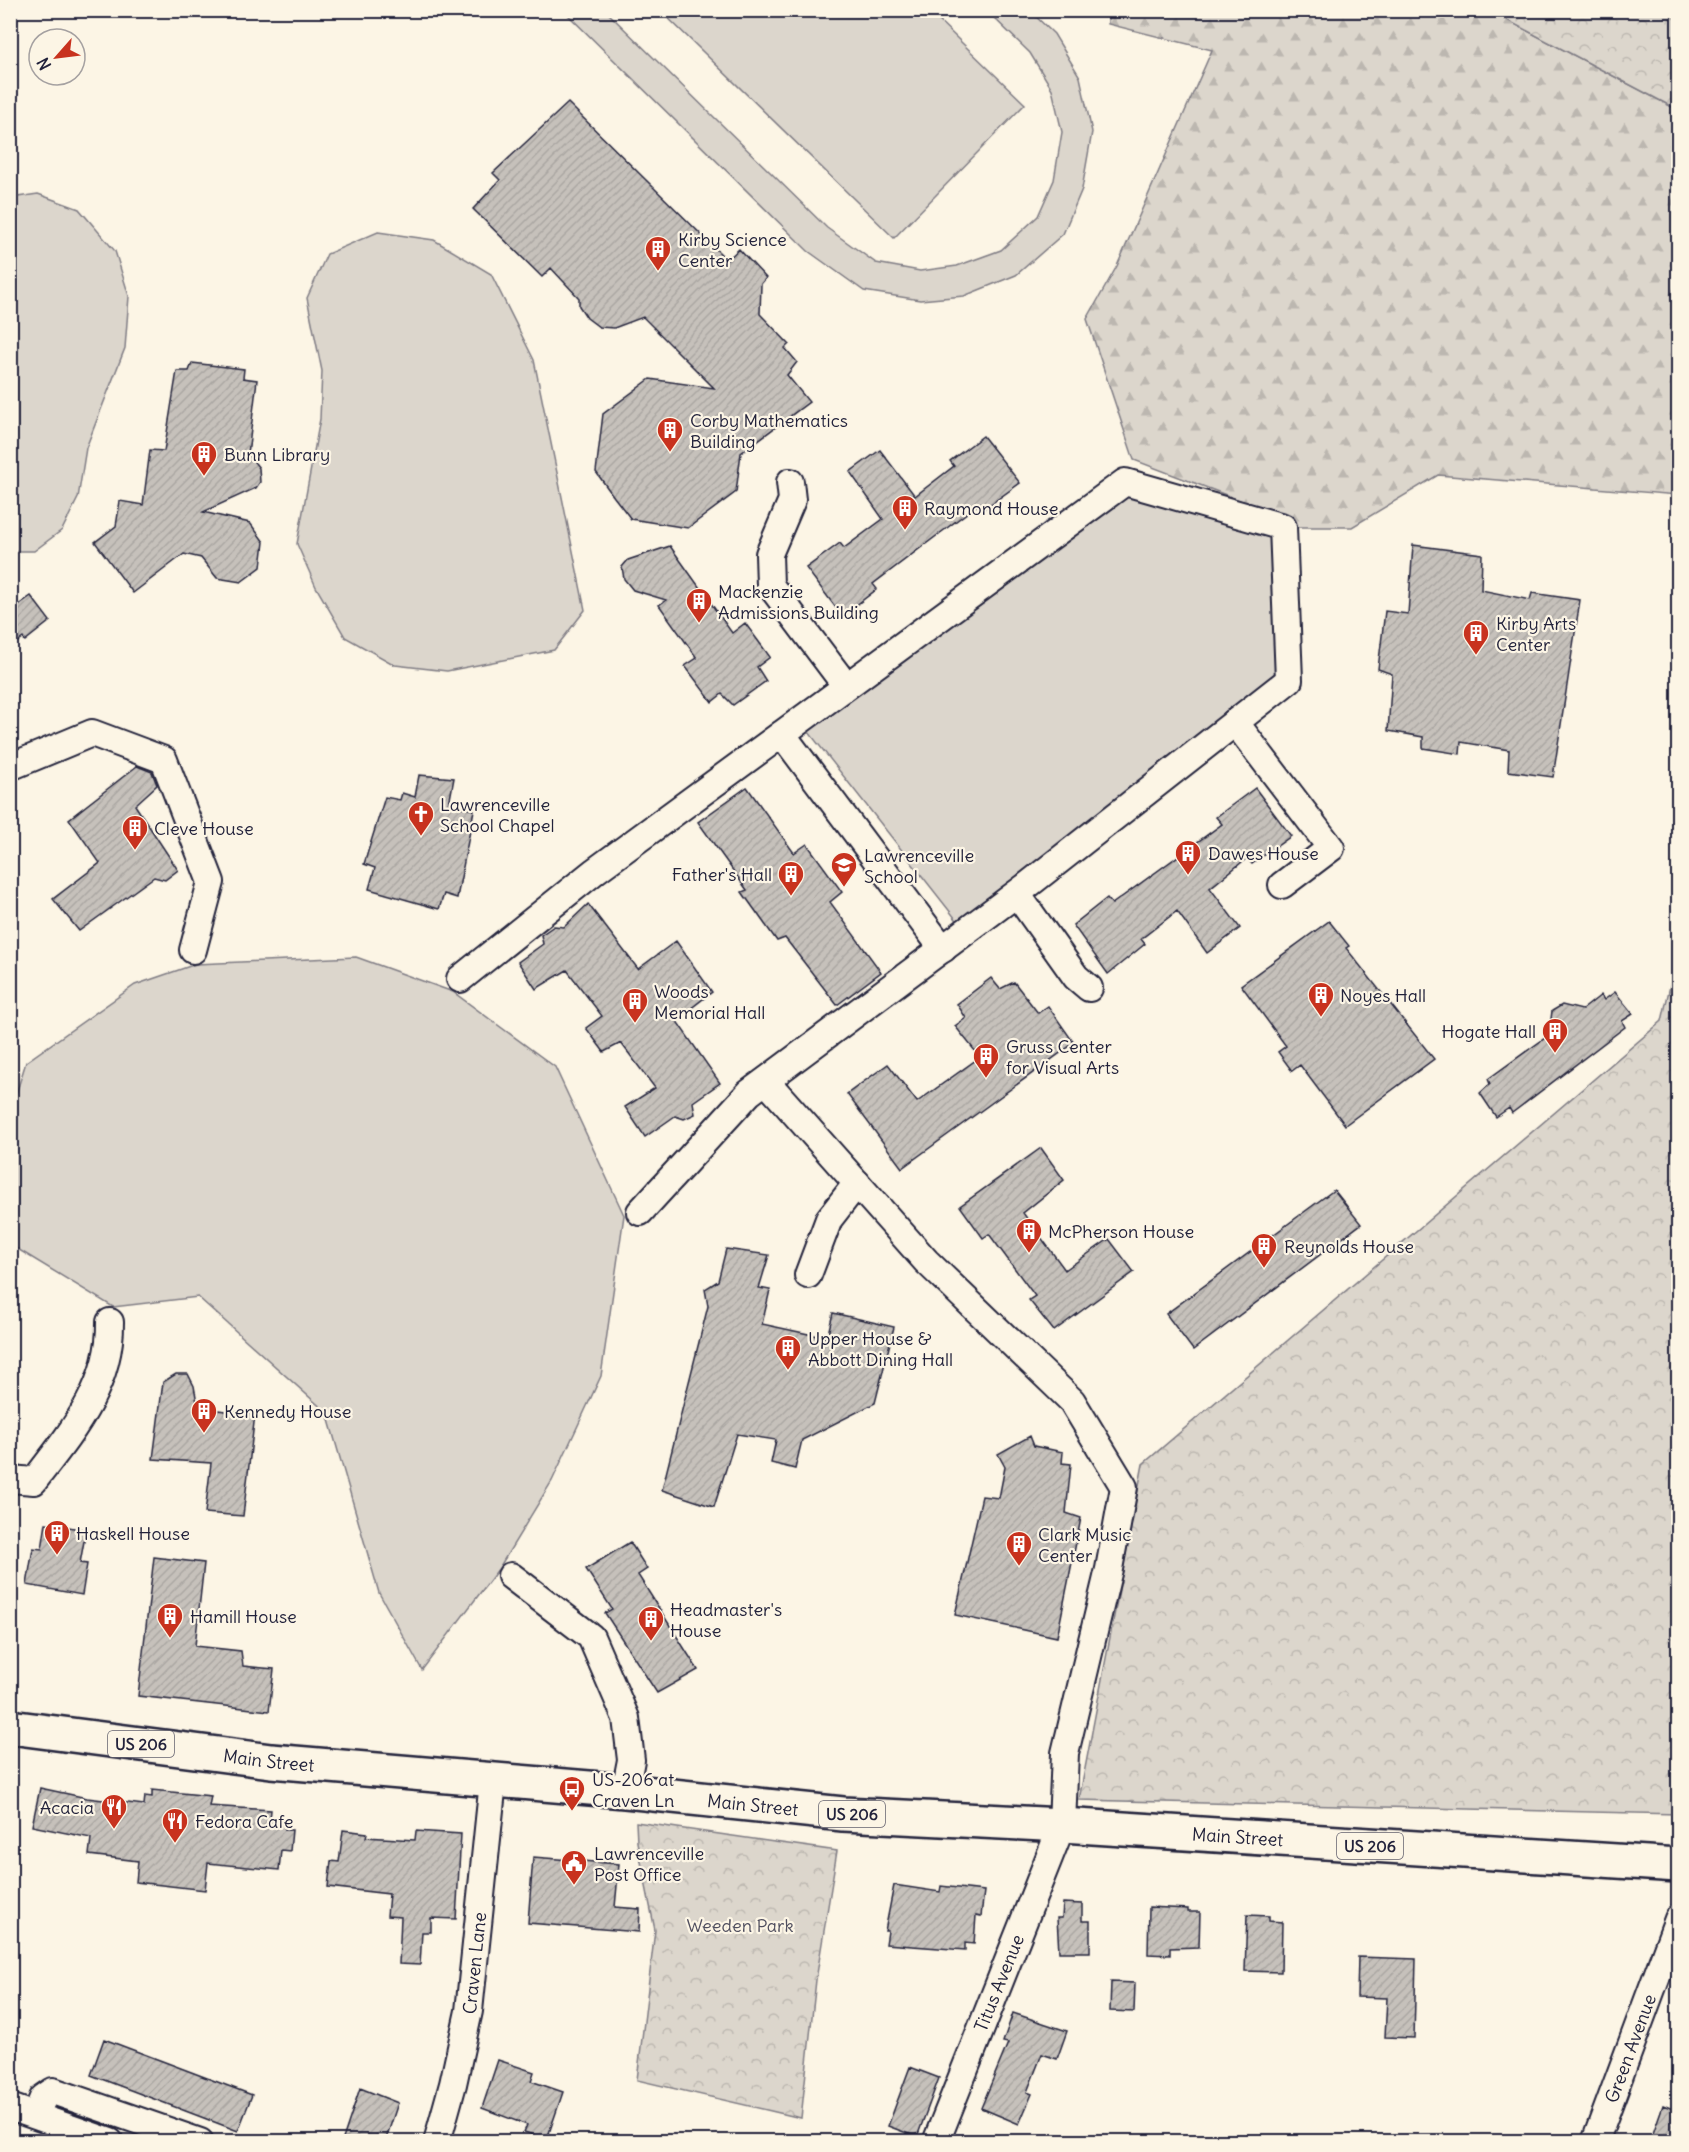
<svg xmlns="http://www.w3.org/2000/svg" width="1689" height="2152" viewBox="0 0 1689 2152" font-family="Delius,sans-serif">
<defs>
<pattern id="forest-firs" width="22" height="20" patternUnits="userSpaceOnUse" patternTransform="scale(1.5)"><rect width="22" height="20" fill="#dcd6cc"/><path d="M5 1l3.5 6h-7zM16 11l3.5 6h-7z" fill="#bcb7b0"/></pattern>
<pattern id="park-crowns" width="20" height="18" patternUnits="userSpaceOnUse" patternTransform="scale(1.5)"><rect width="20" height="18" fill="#dcd6cc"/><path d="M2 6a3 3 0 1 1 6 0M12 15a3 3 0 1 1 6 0" fill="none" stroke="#bcb7b0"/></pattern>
<pattern id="building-hatch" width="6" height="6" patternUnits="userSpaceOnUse" patternTransform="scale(1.5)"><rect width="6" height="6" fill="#c6c1bb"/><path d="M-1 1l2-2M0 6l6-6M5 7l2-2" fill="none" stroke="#aaa6a2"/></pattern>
</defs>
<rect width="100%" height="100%" fill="#fcf5e5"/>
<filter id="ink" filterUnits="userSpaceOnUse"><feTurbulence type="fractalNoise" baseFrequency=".0167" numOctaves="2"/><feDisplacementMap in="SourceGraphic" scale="12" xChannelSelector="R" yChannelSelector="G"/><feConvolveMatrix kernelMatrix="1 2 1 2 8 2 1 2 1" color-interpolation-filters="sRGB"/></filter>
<g filter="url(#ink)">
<path fill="#dcd6cc" stroke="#7f7c84" stroke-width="1.5" d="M564 11H606L827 228 876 263 920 271 957 266 1001 250 1038 216 1054 180 1062 132 1052 89 1030 53 987 11H1030L1054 34 1080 77 1092 132 1082 189 1063 234 1016 275 964 296 920 300 864 291 808 251Z
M661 11H929L1025 104 894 238Z
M38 194 79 209 115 251 129 296 125 348 86 448 78 498 62 530 34 551H11V198Z
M378 232 434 240 491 274 534 360 585 610 554 650 447 671 395 665 345 637 316 587 297 544 320 419 322 371 307 298 327 254Z
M1127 494 1272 536 1278 675 959 923 808 731Z
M356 957 453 992 555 1067 624 1215 601 1376 552 1481 499 1568 422 1670 379 1593 327 1413 198 1297 113 1307 11 1245V1110L26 1062 135 985 196 964Z"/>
<path fill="url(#forest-firs)" stroke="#7f7c84" stroke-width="1.5" d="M1108 11H1496L1503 18 1678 110V495L1438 475 1352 527H1283L1255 506 1134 460 1087 319 1117 266 1212 50 1108 24Z"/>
<path fill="url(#park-crowns)" stroke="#7f7c84" stroke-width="1.5" d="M1496 11H1678V110L1503 18Z
M1678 951V1814L1079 1800 1143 1464 1662 1021Z
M636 1822 837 1851 816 1980 801 2118 637 2080 655 1930 637 1842Z"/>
<path fill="url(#building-hatch)" stroke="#22223b" stroke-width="1.5" d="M568 103 727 260 739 249 766 278 761 284 760 314 789 344 785 348 797 362 787 375 809 402 741 453 736 492 688 528 631 519 614 497 596 472 603 414 650 379 714 388 643 317 614 328 599 327 587 318 579 306V298L551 268 542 277 473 209 500 180 493 173Z
M192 363 244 369 243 378 257 380 248 454 259 468 260 482 256 488 203 512 250 523 264 542 261 567 241 582 217 578 201 558 184 554 133 593 95 542 116 526 120 501 143 505 150 450 164 451 177 371H189Z
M983 436 1020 483 984 509 980 503 873 584 877 589 842 616 806 568 840 543 844 548 883 519 850 472 880 450 915 496 954 466 950 461Z
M1413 545 1482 554 1481 590 1530 600 1532 593 1580 600 1553 777 1508 771 1509 750 1461 742 1460 754 1423 748V737L1388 731 1392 674 1378 669 1385 611 1408 614Z
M670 546 732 633 745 623 770 657 757 667 766 681 733 705 722 694 712 702 685 666 697 658 659 605 666 600 633 590 624 579 622 567 628 560Z
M31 596 50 621 25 641 23 638 10 647V611Z
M137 766 152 772 157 785 135 805 178 870 165 880 154 877 79 931 53 899 100 863 69 819Z
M419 775 454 778 449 804 474 810 457 898 444 894 439 909 369 889 375 868 364 864 385 797 400 800 402 793 415 797Z
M747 787 794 853 807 844 842 892 830 902 881 972 837 1005 785 938 777 941 742 892 747 890 698 822Z
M1255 788 1291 836 1252 864 1247 858 1210 888 1240 928 1207 953 1177 911 1141 939 1145 944 1108 974 1073 925 1107 898 1112 904 1222 824 1216 817Z
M588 904 638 969 676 941 712 992 676 1020 720 1083 693 1102 695 1114 684 1119 675 1116 645 1137 625 1107 655 1088 621 1043 604 1052 586 1028 602 1016 567 970 536 989 518 962 543 944 541 935 554 926 564 927Z
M1329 921 1349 946 1346 948 1434 1059 1345 1125 1300 1065 1292 1071 1278 1052 1286 1046 1241 985Z
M991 978 1000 989 1014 982 1038 1013 1048 1006 1074 1043 902 1168 847 1094 888 1064 917 1102 980 1057 955 1026 966 1018 957 1004Z
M1615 992 1633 1014 1622 1021 1625 1027 1512 1113 1509 1108 1496 1117 1480 1093 1490 1084 1488 1079 1549 1035 1552 1011 1562 1005 1582 1010 1601 995 1604 1000Z
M1041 1148 1064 1180 1023 1213 1065 1270 1109 1239 1134 1272 1054 1331 1029 1300 1035 1296 989 1234 983 1238 960 1206Z
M1334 1190 1361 1224 1193 1350 1166 1314Z
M726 1249 769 1255 759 1288 770 1290 762 1324 827 1338 833 1313 894 1327 875 1403 802 1440 795 1469 771 1463 776 1440 737 1434 714 1507 662 1490 708 1306 705 1289 718 1281Z
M176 1374H188L194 1386 198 1408 255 1414 243 1516 205 1513 211 1463 153 1459 163 1382Z
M1030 1436 1034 1446 1063 1452 1062 1463 1071 1464 1066 1513 1081 1518 1057 1637 955 1615 982 1496 999 1498 1005 1467 998 1454Z
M46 1523 86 1530 80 1563 87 1564 82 1595 27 1585 33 1548 42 1549Z
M630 1542 647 1569 638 1575 698 1670 657 1693 605 1613 612 1609 586 1569Z
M154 1557 204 1563 195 1646 241 1651 243 1666 274 1669 269 1711 138 1696Z
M40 1788 87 1798 144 1805 145 1796 152 1797V1790L211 1796 209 1806 271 1810 270 1820 286 1821 285 1830H292L290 1851 281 1850 279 1870 208 1863 205 1890 136 1882 138 1861 89 1855 91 1838 32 1826Z
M343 1830 367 1833 366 1837 415 1840 416 1831 461 1834 456 1919 431 1918V1932H422L420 1965 399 1964 401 1917 387 1916 389 1894 328 1887 331 1861 339 1862Z
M533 1857 619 1864 615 1907 640 1909 639 1932 528 1923Z
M894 1885 940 1892 941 1886 984 1891 981 1916 976 1915 974 1944 965 1943V1950L886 1944 888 1931H885Z
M1063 1903 1082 1904V1921H1090V1952H1059L1057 1918H1062Z
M1149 1907 1188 1909V1912H1200L1199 1947 1170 1948V1955L1148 1954Z
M1247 1915 1269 1916V1921L1282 1922 1281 1972 1245 1971Z
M1358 1957 1416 1959 1414 2038 1385 2037 1387 1998 1357 1997Z
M1111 1982 1135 1983 1134 2012 1110 2011Z
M1013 2013 1067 2031 1057 2059 1042 2054 1027 2092 1032 2094 1019 2124 981 2108 1008 2043 1003 2042Z
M104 2039 252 2095 238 2131 91 2075Z
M498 2060 534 2072 531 2081 563 2092 547 2139 524 2132 527 2125 482 2108Z
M910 2067 939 2078 917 2137 888 2126Z
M360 2088 398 2103 385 2142H342Z
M1663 2105 1678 2111V2142H1650Z"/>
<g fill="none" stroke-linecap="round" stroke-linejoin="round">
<g stroke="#22223b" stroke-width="30">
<g id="minor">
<path d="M790 482 792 500 769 554 770 585 846 686"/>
<path d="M1235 722 1331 848 1282 885"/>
<path d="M782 734 943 949"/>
<path d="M10 767 92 733 164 760 211 882 193 950"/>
<path d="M1017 894 1076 977 1089 988"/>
<path d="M460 979 595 871 1125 482 1283 527 1289 680 1024 888 749 1093 640 1212"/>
<path d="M766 1081 926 1261 1072 1401 1124 1487 1109 1569 1065 1753 1062 1825 936 2142"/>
<path d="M808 1275 829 1219 857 1183"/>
<path d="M10 1479 34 1481C71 1433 111 1386 110 1322"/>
<path d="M511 1576 591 1637 626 1718 631 1760 625 1791"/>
<path d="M10 2107 110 2142"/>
<path d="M36 2115 43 2098 53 2091 200 2142"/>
<path id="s1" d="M437 2142 453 2084 469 2011 493 1781"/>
<path id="s2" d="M1595 2142 1678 1919"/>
</g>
</g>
<g stroke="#22223b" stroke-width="38">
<g id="trunk">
<path id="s3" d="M10 1727 271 1761 625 1791 843 1814 1062 1825 1678 1865"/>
</g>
</g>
<use href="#minor" stroke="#fcf5e5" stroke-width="26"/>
<use href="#trunk" stroke="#fcf5e5" stroke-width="33"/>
</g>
</g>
<defs>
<g id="building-pin" transform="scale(1.35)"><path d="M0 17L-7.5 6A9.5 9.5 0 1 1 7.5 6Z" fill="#c8321e" stroke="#fcf5e5"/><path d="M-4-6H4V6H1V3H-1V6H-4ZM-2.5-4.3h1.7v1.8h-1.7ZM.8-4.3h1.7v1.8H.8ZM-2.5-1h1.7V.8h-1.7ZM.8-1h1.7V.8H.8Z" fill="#fff"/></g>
<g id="church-pin" transform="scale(1.35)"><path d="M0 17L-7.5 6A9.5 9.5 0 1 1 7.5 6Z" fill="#c8321e" stroke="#fcf5e5"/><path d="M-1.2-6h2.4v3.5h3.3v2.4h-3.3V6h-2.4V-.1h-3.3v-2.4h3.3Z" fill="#fff"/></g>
<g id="school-pin" transform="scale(1.35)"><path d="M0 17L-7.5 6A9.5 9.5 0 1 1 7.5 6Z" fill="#c8321e" stroke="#fcf5e5"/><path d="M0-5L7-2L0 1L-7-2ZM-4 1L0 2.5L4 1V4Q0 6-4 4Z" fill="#fff"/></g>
<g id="bus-pin" transform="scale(1.35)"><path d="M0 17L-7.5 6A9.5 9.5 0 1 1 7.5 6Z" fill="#c8321e" stroke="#fcf5e5"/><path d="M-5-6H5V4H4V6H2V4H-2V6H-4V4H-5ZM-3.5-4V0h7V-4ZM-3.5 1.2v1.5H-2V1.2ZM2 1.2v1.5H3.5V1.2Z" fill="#fff"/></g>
<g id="restaurant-pin" transform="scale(1.35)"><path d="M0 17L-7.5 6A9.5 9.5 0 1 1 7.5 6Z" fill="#c8321e" stroke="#fcf5e5"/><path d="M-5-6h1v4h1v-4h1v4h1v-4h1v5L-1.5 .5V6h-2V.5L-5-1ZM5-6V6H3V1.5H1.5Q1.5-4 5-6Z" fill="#fff"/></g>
<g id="civic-pin" transform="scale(1.35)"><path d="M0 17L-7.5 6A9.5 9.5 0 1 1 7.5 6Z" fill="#c8321e" stroke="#fcf5e5"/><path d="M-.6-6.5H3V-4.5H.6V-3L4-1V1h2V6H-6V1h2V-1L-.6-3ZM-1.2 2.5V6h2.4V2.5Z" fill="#fff"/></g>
</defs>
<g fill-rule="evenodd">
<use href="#building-pin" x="658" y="249"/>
<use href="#building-pin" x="670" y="430"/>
<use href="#building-pin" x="204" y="454"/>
<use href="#building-pin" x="905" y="508"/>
<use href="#building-pin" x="699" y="601"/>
<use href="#building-pin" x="1476" y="633"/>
<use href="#church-pin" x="421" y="814"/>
<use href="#building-pin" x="135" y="828"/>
<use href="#building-pin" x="1188" y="853"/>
<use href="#school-pin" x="844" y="865"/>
<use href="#building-pin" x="791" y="874"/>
<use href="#building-pin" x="1321" y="995"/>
<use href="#building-pin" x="635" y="1001"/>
<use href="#building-pin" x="1555" y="1031"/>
<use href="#building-pin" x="986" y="1056"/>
<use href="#building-pin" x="1029" y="1231"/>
<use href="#building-pin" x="1264" y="1246"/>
<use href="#building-pin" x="788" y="1348"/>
<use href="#building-pin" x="204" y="1411"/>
<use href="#building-pin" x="57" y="1533"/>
<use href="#building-pin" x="1019" y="1544"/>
<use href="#building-pin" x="170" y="1616"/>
<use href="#building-pin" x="651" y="1619"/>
<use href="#bus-pin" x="572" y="1789"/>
<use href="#restaurant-pin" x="114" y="1807"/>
<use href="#restaurant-pin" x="175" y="1821"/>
<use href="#civic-pin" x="574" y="1863"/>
</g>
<g text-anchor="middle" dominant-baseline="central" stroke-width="4.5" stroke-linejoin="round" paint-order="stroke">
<g fill="#fcf5e5" stroke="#63616e" stroke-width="1.5">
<rect x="108" y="1731" width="66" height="26" rx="4.5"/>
<rect x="819" y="1801" width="66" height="26" rx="4.5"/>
<rect x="1337" y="1833" width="66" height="26" rx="4.5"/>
</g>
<g font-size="16" font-weight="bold" fill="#22223b">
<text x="141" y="1744">US 206</text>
<text x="852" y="1814">US 206</text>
<text x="1370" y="1846">US 206</text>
</g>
<g font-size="18" fill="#22223b" stroke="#fcf5e5" text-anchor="start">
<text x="678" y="239">Kirby Science<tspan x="678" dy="21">Center</tspan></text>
<text x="690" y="420">Corby Mathematics<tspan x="690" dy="21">Building</tspan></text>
<text x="224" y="454">Bunn Library</text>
<text x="924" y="508">Raymond House</text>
<text x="718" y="591">Mackenzie<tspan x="718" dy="21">Admissions Building</tspan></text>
<text x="1496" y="623">Kirby Arts<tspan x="1496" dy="21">Center</tspan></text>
<text x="440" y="804">Lawrenceville<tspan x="440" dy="21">School Chapel</tspan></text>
<text x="154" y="828">Cleve House</text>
<text x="1208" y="853">Dawes House</text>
<text x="864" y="855">Lawrenceville<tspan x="864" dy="21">School</tspan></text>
<text x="772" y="874" text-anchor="end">Father's Hall</text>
<text x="654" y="991">Woods<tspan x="654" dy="21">Memorial Hall</tspan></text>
<text x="1340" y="995">Noyes Hall</text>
<text x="1536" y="1031" text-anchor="end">Hogate Hall</text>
<text x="1006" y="1046">Gruss Center<tspan x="1006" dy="21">for Visual Arts</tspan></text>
<text x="1048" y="1231">McPherson House</text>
<text x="1284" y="1246">Reynolds House</text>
<text x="808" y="1338">Upper House &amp;<tspan x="808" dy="21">Abbott Dining Hall</tspan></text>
<text x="224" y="1411">Kennedy House</text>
<text x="76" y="1533">Haskell House</text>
<text x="1038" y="1534">Clark Music<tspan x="1038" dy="21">Center</tspan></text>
<text x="670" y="1609">Headmaster's<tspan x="670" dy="21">House</tspan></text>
<text x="190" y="1616">Hamill House</text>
<text x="592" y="1779">US-206 at<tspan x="592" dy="21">Craven Ln</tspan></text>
<text x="94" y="1807" text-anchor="end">Acacia</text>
<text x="195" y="1821">Fedora Cafe</text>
<text x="594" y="1853">Lawrenceville<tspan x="594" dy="21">Post Office</tspan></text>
</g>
<g font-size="18" fill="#22223b" stroke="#fcf5e5">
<text stroke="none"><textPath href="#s3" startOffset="261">Main Street</textPath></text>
<text stroke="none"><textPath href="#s3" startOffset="747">Main Street</textPath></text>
<text stroke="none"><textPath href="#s3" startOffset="1233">Main Street</textPath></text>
<text stroke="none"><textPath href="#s1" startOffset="183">Craven Lane</textPath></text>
<text transform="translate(999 1983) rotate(-68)">Titus Avenue</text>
<text stroke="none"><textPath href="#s2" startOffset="100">Green Avenue</textPath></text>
</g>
<g font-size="18" fill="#504f5f" stroke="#fcf5e5">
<text x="740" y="1925">Weeden Park</text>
</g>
</g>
<rect width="1689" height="2152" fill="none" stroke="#fcf5e5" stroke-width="36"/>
<rect x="18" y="18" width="1653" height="2116" fill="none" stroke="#22223b" stroke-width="2" filter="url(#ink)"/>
<g transform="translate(57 57) rotate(242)"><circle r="28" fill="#fcf5e5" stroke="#a5a1a1" stroke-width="1.5"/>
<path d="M0-4.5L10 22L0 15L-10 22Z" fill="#c8321e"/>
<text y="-9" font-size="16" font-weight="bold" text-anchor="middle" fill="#22223b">N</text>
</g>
</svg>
